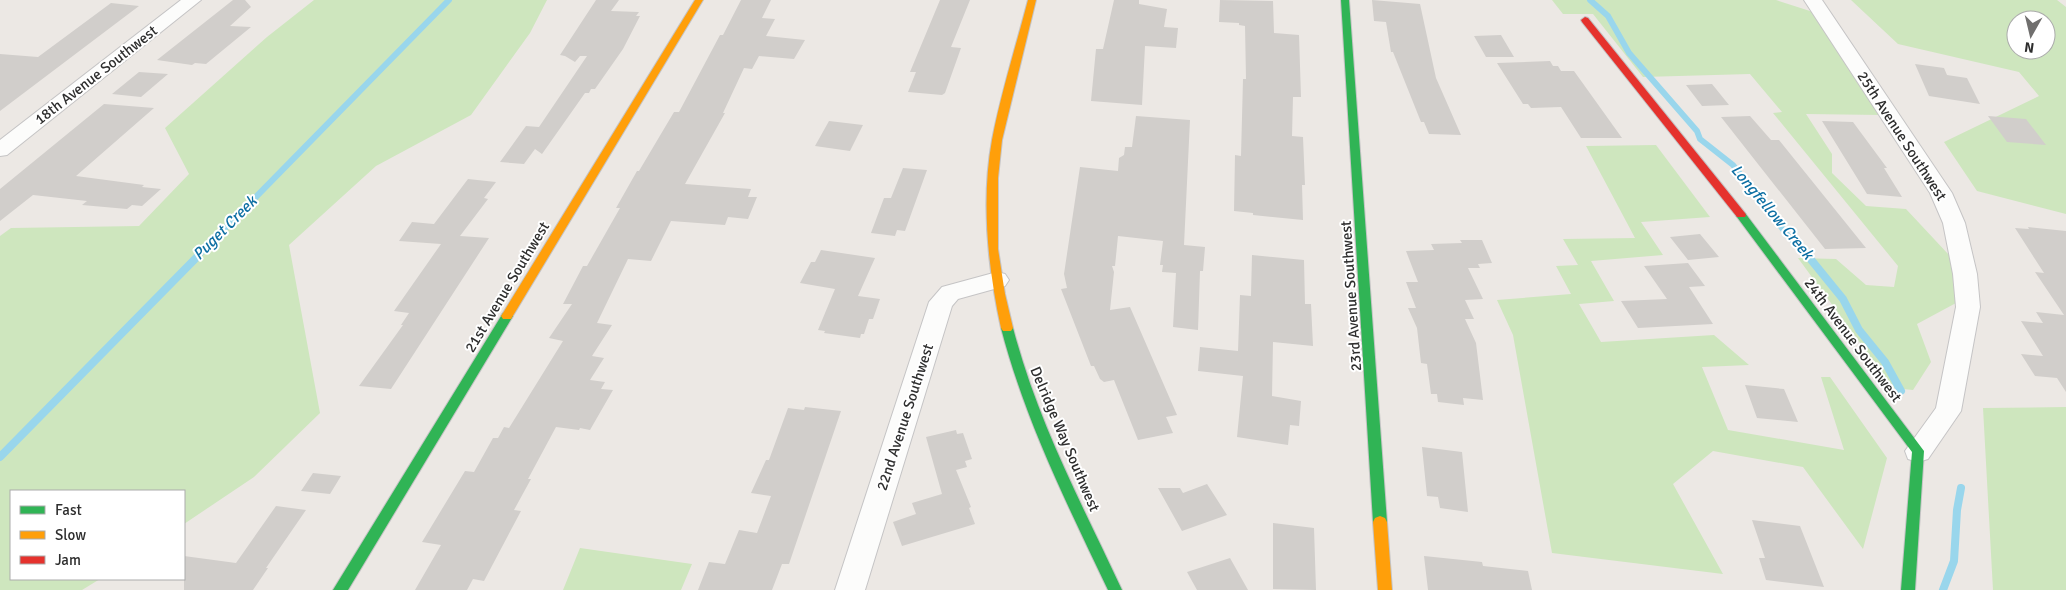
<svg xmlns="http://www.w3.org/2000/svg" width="2066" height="590" viewBox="0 0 2066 590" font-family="Signika,sans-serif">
<rect width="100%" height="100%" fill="#ece8e4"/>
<path fill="#cee6be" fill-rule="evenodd" d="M314 0H547L530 33 471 115 376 166 289 245 320 413 254 477 184 524V491H11V579H100L82 590H0V236L11 228 139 226 189 174 165 128 267 37Z
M1552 0H1776L1813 12 1881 115 1806 114 1832 154V173L1866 206 1906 209 1949 255 1954 271 1956 303 1917 324 1931 362 1913 390 1893 388 1798 258 1836 259 1866 285 1894 287 1898 266 1773 113 1782 112 1750 74 1643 77 1593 14H1563Z
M1851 0H2057L2066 7V214L1977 191 1944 142 2039 96 2019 72 1898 44ZM2016 20H2046V50H2016Z
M1656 145 1710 217 1641 222 1663 255 1591 261 1614 301 1579 304 1601 342 1714 335 1749 365 1702 367 1728 430 1844 450 1821 377H1830L1887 458 1863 549 1803 467 1713 451 1673 484 1723 574 1552 553 1513 335 1497 300 1571 294 1556 266 1578 265 1563 239 1635 238 1586 146Z
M2066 407V590H1993L1983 408Z
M580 548 692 564 681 590H563Z"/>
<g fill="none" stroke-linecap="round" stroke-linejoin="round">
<path stroke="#99d6ec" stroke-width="6" d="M1590 0 1608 16 1629 53 1697 131 1700 139 1733 165 1789 237 1809 257
M197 257 449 0"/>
<path stroke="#99d6ec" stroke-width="8" d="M1808 256 1843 299 1859 330 1885 362 1901 391
M0 457 198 256
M1943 590 1954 561 1957 510 1961 488"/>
</g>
<path fill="#d1cecb" d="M233 0H245L251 7 230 26 251 27 206 64 195 63 192 65 157 60Z
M596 0H619L611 11 639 12 636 16H640L623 49 595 89H591L589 93H585L542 154 535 149 524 164 500 162 526 126 539 127 587 56H580L575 62 565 56 560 55Z
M741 0H771L762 18 775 19 766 36 805 40 794 59 759 56 752 69 744 68 723 113H725L685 184 751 189 748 197H757L748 219 728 217 725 225 671 221 651 261 628 259 597 323 612 325 592 356 604 358 590 380 605 382 601 389 613 390 590 430 580 428 579 430 556 427 528 479H531L514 510 521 511 484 581 473 579 467 590H415L441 545 422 542 465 471 474 472 493 438H498L504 427 509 428 563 341 549 338 572 304H563L583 266H587L620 208H616L637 171H639L674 112H679L720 35H723Z
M940 0H970L951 47 961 48 945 93 942 95 908 92 916 72H910Z
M1114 0H1139V4L1167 9 1164 27 1178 28 1176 48 1145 46 1142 105 1091 101 1096 49H1103Z
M1220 0 1273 1 1274 33 1299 35 1301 97H1293L1292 136 1303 137 1305 185H1302L1303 220 1253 215V213L1234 211 1235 155 1241 156 1243 79H1246L1245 26 1239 25V23L1219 22Z
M1372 0 1420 4 1436 78 1461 135 1429 134 1424 122H1421L1393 52H1391L1386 22 1374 21Z
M111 3 139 6 0 111V54L38 57Z
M1501 35 1514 57H1486L1474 36Z
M1550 61 1553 66H1558L1561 71H1574L1622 138H1581L1561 107 1531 108 1528 104H1523L1497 63Z
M1915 64 1944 68 1947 75 1967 78 1980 104 1929 96Z
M139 72 168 74 141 97 112 94Z
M1712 84 1729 105 1702 106 1686 85Z
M104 104 154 108 76 176 144 185 142 187 161 189 142 206 132 205 127 209 82 205 87 201 33 195 0 221V189Z
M1136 116 1190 120 1184 245 1205 247 1203 271H1200L1198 330 1173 327 1176 273 1162 272 1163 265H1160L1163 241 1118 236 1115 266H1112L1114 272 1110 310 1130 307 1177 415 1166 417 1173 433 1138 440 1114 380 1104 382 1100 379 1094 366H1091L1061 289 1067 288 1064 274 1080 167 1118 171 1119 158 1124 155 1125 147H1132Z
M1750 116 1771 140H1779L1866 248 1825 249 1721 117Z
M1988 116 2026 119 2046 145 2007 142Z
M829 121 863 125 850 151 815 146Z
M1822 121 1853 122 1887 168H1884L1902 197 1867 194Z
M903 168 927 170 905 231 897 230 895 236 871 233 884 198H891Z
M468 179 496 182 484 198 488 199 460 236 489 238 391 389 359 386 403 325H401L409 313 394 311 441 244 399 241 412 222 434 224Z
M2028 227 2066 231V392L2057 378 2035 376 2021 354 2043 356 2021 321 2043 323 2036 312 2064 315 2035 272 2044 273 2015 228 2029 229Z
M1700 234 1719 257 1688 260 1670 237Z
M1460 240H1482L1492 263 1478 264 1480 268H1468L1483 299 1465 300 1474 319H1465L1476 343 1483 400 1463 398 1464 405 1438 402 1437 394H1431L1427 364 1421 363 1417 328 1408 308H1416L1406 282H1418L1406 251 1434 250 1431 244 1462 243Z
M821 250 875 258 858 296 880 299 873 319H869L864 334H861L860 338 824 333 825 331 818 330 835 289 800 283 811 262H815Z
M1252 255 1304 260 1305 304H1311L1313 346 1273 342 1272 396 1301 401 1299 426 1290 425 1288 445 1237 437 1243 376 1198 371 1200 347 1238 351 1240 295 1251 296Z
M1688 263 1705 286 1689 287 1713 324 1638 328 1621 301 1667 299 1644 266Z
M1745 385 1784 389 1798 422 1757 418Z
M805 407 841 411 789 564H782L772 590H698L709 562 725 564 739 530 757 533 771 496 751 493 766 460H769L788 408 804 410Z
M956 430 957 434 963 433 972 459 965 461 967 467 956 470 971 507 969 508 975 524 902 546 893 522 916 514 912 503 942 494 926 437Z
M1422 447 1462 452 1468 512 1440 508 1438 497 1427 496Z
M313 473 341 476 330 494 301 491Z
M1207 484 1227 515 1182 531 1158 488H1180L1183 493Z
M276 506 306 510 266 568H268L253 590H184V556L236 563Z
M1752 520 1800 526 1824 587 1766 580 1759 558H1765Z
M1273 523 1314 528 1316 590 1273 589Z
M1424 556 1482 562 1483 566 1528 571 1532 590H1428Z
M1230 558 1248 590H1197L1187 572Z"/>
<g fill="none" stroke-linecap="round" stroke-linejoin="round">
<g stroke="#c5c4c5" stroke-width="2">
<path id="street" d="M181 0H201L7 155 0 156V140Z
M1804 0H1822L1952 193 1965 223 1977 274 1980 307 1961 411 1928 459 1918 462 1908 459 1905 451 1936 408 1956 307 1953 274 1943 223 1930 193Z
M997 272 1005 274 1009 280 1005 286 958 299 952 306 865 590H835L929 302 942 287Z"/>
</g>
<g stroke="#c5c4c5" stroke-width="2">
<path id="fast" d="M1341 0H1349L1387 522 1385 526 1380 528 1375 526 1373 522Z
M1741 212 1745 213 1924 451 1915 590H1901L1912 452 1737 217 1736 215 1737 213Z
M507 312 513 316 348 590H333L503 313Z
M1007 324 1011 325 1013 328C1038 423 1081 502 1122 590H1108C1067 504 1025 420 1001 328L1003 325Z"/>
</g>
<g stroke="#c5c4c5" stroke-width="2">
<path id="slow" d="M695 0H703L511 319H503L501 316 503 313Z
M1028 0H1036L1002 140 998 178V249L1005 294 1013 328 1011 331H1003L1001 328C988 269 981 200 992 140 1001 93 1016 46 1028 0Z
M1380 516 1385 518 1387 522 1392 590H1378L1373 522 1375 518Z"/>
</g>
<g stroke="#c5c4c5" stroke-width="2">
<path id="jam" d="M1585 17 1588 18 1745 213 1746 215 1745 217H1737L1582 22 1581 20Z"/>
</g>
<use href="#street" fill="#fcfcfb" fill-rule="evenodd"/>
<use href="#fast" fill="#30b455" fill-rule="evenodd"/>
<use href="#slow" fill="#ff9f0a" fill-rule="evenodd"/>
<use href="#jam" fill="#e5322d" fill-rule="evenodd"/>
</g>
<g text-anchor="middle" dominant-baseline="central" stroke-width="4" stroke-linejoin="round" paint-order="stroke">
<g font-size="15" fill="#2e2e2e" stroke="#fff">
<text transform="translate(96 75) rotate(-38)">18th Avenue Southwest</text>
<text transform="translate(1902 136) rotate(57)">25th Avenue Southwest</text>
<text transform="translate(507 287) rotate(-59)">21st Avenue Southwest</text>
<text transform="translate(1351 296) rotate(-94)">23rd Avenue Southwest</text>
<text transform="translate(1853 340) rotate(53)">24th Avenue Southwest</text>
<text transform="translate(905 417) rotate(-72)">22nd Avenue Southwest</text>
<text transform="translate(1065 439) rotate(67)">Delridge Way Southwest</text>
</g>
<g font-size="16" font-style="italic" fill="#0d6fa3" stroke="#fff">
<text transform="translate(1772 212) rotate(50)">Longfellow Creek</text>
<text transform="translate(225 228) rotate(-45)">Puget Creek</text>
</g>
</g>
<rect x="10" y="490" width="175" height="90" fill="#ffffff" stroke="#ababab"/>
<rect x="20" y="506" width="25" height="8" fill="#30b455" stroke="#ababab"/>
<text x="55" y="515" font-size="15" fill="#2e2e2e">Fast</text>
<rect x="20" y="531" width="25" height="8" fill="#ff9f0a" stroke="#ababab"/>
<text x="55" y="540" font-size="15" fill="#2e2e2e">Slow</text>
<rect x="20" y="556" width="25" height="8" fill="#e5322d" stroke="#ababab"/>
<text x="55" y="565" font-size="15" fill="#2e2e2e">Jam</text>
<g transform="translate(2031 35) rotate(188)"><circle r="24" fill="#ffffff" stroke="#ababab"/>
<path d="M0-4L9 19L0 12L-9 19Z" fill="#706f6e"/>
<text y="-8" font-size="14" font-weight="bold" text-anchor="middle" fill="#2e2e2e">N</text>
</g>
</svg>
